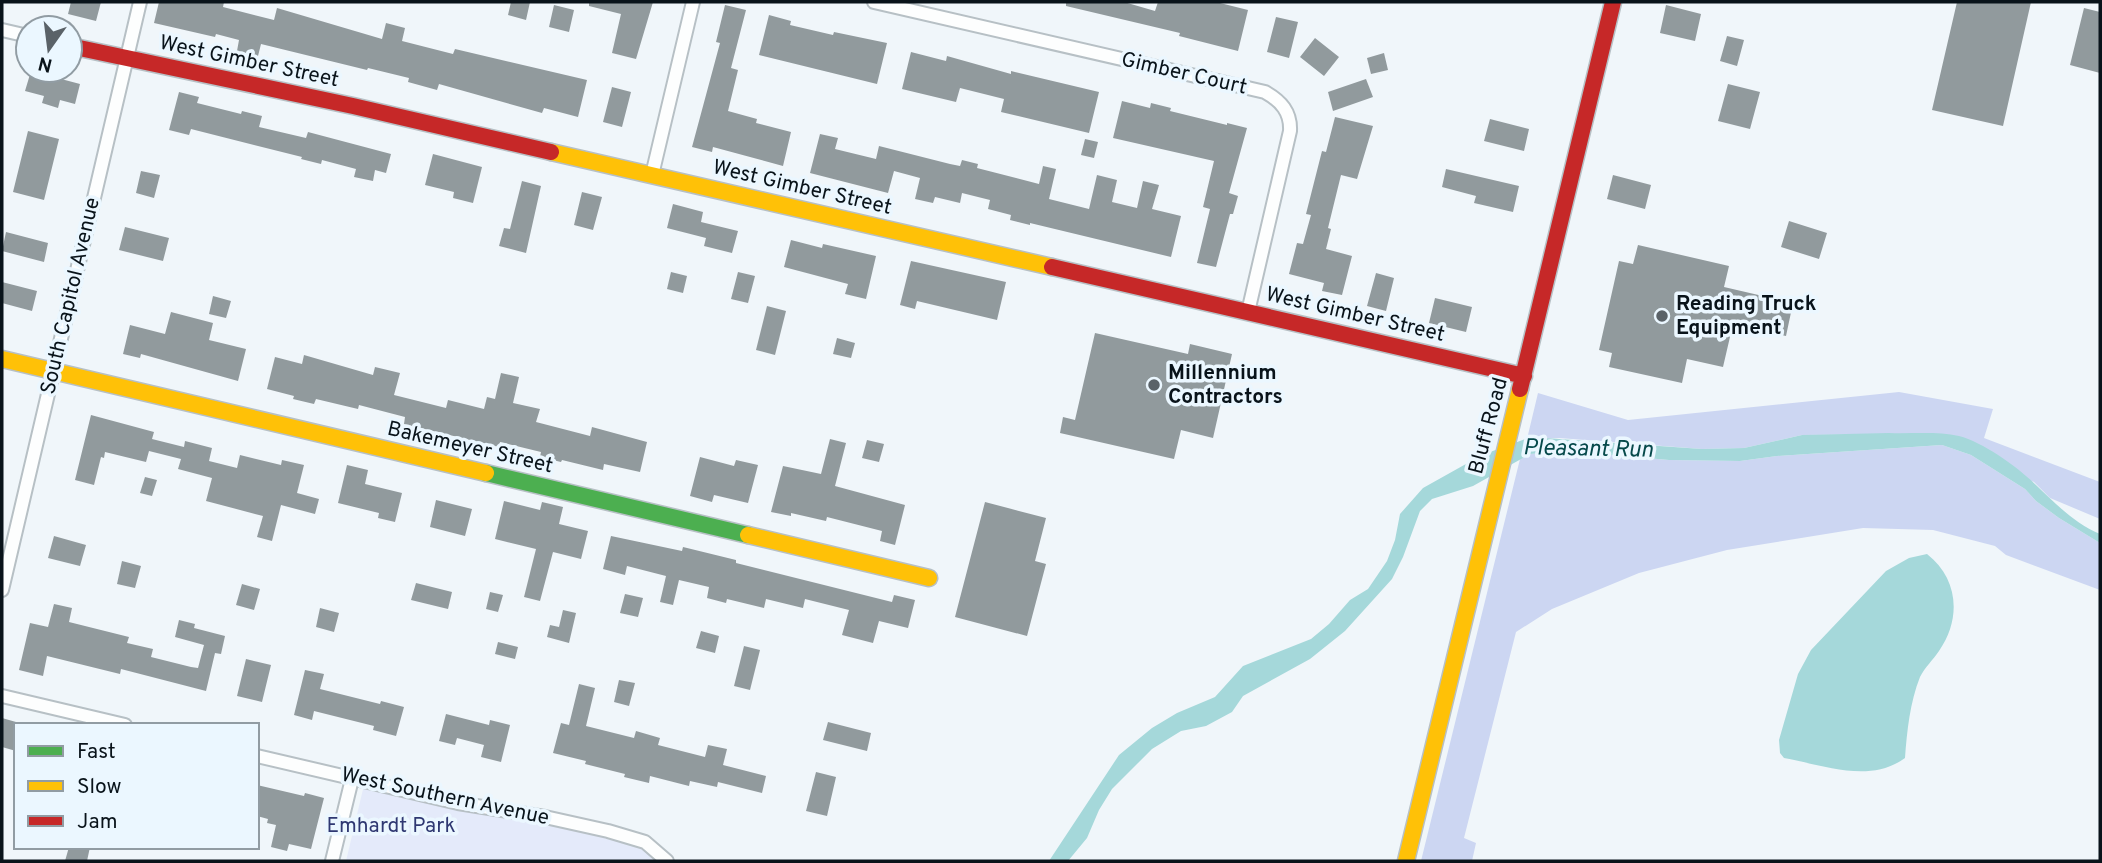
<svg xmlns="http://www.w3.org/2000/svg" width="2102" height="863" viewBox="0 0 2102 863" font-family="Overpass,sans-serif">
<rect width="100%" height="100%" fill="#f0f6fa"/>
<path fill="#e4eafa" d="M364 785 622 837 656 851 664 861H346Z"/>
<path fill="#ccd6f2" d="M1899 392 1993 409 1984 438 2100 482V519L2050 498 2034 482 1925 434 1802 435 1744 448 1702 449 1559 438 1527 439 1538 393 1628 420Z
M1942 445 1971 455 2025 489 2036 501 2059 518 2100 543V590L2006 555 1995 546 1933 530 1863 528 1727 550 1639 573 1552 609 1516 632 1464 838 1476 843 1472 861H1421L1520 459 1530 454 1567 451 1669 460 1740 461 1777 456Z"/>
<path fill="#a5d8da" d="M1889 433C1911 434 1937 431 1959 436 1983 442 2019 468 2036 485 2056 504 2074 523 2100 534V543L2059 518 2036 501 2025 489 1971 455 1942 445 1777 456 1740 461 1669 460 1567 451 1530 454 1473 486 1432 499 1420 511 1403 557 1392 579 1345 631 1310 659 1243 696 1232 712 1206 726 1181 731 1152 749 1112 789 1099 810 1087 838 1068 861H1049L1119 755 1152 728 1177 713 1215 697 1243 666 1311 639 1329 624 1350 600 1368 589 1387 561 1395 540 1400 514 1423 488 1482 455 1531 437 1702 449 1744 448 1802 435Z
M1927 554C1958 578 1962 618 1939 651 1933 660 1925 667 1920 677 1910 702 1907 731 1905 758 1870 784 1823 765 1784 758L1780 753 1779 740 1798 674 1811 650 1886 571 1909 558Z"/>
<path fill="#919a9d" d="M71 2H101L96 21 68 14Z
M159 2H224L223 7 274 20 277 8 382 39 386 23 405 28 402 41 453 54 455 49 587 80 578 117 544 108 542 113 439 84 437 90 408 82 409 78 368 68 367 70 261 44 258 56 237 51 239 40 216 34 215 37 154 23Z
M511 2H530L526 20 508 15Z
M589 2H653L636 59 612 53 621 14 589 6Z
M1066 2H1124L1155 11 1158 2H1216L1248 10 1238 51 1179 36 1180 33 1066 6Z
M1957 2H2031L2003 126 1932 110Z
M554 5 574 10 569 32 549 27Z
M725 5 746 10 731 68 738 70 728 111 757 119 756 123 791 132 783 166 713 147 712 152 692 147 720 43 716 42Z
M1666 5 1701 14 1695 41 1660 33Z
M2084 8 2100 12V73L2070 65Z
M769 15 791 21 790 25 833 35 834 32 887 43 877 84 759 55Z
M1276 17 1298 22 1289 58 1267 52Z
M1727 36 1744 40 1737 66 1720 61Z
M1315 38 1339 57 1324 76 1300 57Z
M911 52 946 61 947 56 1011 74V71L1099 92 1089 133 1001 112 1004 99 960 88 956 102 902 89Z
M1384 53 1388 70 1371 74 1367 58Z
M31 71 80 84 75 104 60 100 58 108 42 103 44 96 25 91Z
M1366 79 1373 97 1333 111 1328 92Z
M1728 84 1760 92 1750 129 1718 121Z
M612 87 631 92 622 127 603 122Z
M179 92 199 97 197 103 241 114 242 111 262 116 259 127 306 138 308 132 391 154 386 173 375 170 373 181 354 177 356 169 322 160 321 164 301 159 302 157 191 129 189 135 169 130Z
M1122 101 1150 108 1151 103 1171 108 1170 111 1227 125V123L1247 128 1229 193 1238 196 1233 214H1230L1216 267 1197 263 1210 209 1203 207 1214 161 1113 138Z
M1335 117 1373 126 1357 179 1341 175 1328 228 1331 229 1326 249 1352 256 1342 295 1322 291 1324 283 1289 274 1297 243 1303 244 1311 215 1306 214 1322 151 1326 152Z
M1490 119 1529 129 1524 151 1484 141Z
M28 131 59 139 44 200 13 192Z
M820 134 838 138 835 149 876 159 879 146 950 164 960 166 962 160 978 164 977 168 1039 184 1043 166 1056 169 1049 199 1089 209 1097 175 1117 180 1112 202 1137 208 1143 181 1159 185 1152 209 1181 216 1171 257 1030 223V225L1010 220 1011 215 988 209 990 200 962 193 960 203 935 197 933 203 915 199 920 178 894 171 888 193 810 173Z
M1085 139 1098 142 1094 158 1081 155Z
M433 154 482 167 473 203 453 198 454 192 425 185Z
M1446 169 1519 186 1513 212 1474 203 1476 196 1442 187Z
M141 171 160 175 154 198 136 193Z
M1613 175 1651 185 1645 209 1607 199Z
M522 181 541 186 526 253 499 246 504 228 510 229Z
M582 192 602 197 593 230 574 225Z
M673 204 703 212 701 222 738 231 732 253 704 246 706 238 667 228Z
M1789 221 1827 233 1819 259 1781 247Z
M125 227 169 238 163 261 119 250Z
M6 232 48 243 44 262 2 251Z
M791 240 822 248 823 244 876 256 866 299 845 294 848 284 784 267Z
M1638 245 1729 266 1724 287 1793 303 1786 336 1733 324 1723 367 1687 359 1682 383 1609 367 1612 353 1599 350 1619 261 1633 264Z
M911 261 1006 282 997 320 917 301 915 309 900 305Z
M671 272 687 276 683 293 667 289Z
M738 272 755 276 748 303 731 299Z
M1376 273 1394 278 1386 311 1367 306Z
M2 282 37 291 32 311 2 303Z
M213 296 231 301 226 318 209 314Z
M1435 298 1472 307 1466 332 1429 323Z
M767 306 786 311 775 355 756 350Z
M171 312 213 323 209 340 246 349 238 381 141 354 140 358 123 354 130 325 165 334Z
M1095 333 1188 354 1190 344 1232 354 1213 438 1181 430 1174 459 1060 433 1063 417 1075 420Z
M837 338 855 343 851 358 833 354Z
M304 355 373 375 375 367 400 373 394 395 446 408 448 400 484 409 487 397 495 399 501 373 519 377 513 403 540 409 536 422 590 436 592 427 647 442 640 472 604 464 603 470 562 460 561 462 540 457 541 452 500 442 499 447 404 424 405 417 359 405 358 409 316 399 314 404 293 399 294 396 267 389 275 357 302 364Z
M91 415 154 432 152 439 184 447 185 441 212 448 209 461 237 468 240 455 281 465 282 460 304 465 297 493 319 499 315 514 281 505 272 541 257 537 263 516 206 501 212 478 178 469 181 459 149 451 146 462 105 452 104 458 101 457 94 485 75 480Z
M830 439 846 443 835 486 905 505 895 545 880 541 882 531 827 517 826 521 791 513V516L771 512 783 466 821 474Z
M867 440 884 444 879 462 862 458Z
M700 457 734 466 736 460 758 465 748 503 714 495 712 502 690 496Z
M347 465 368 470 365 484 402 493 395 522 378 518 379 513 338 503Z
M145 477 157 480 152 496 140 493Z
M436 500 472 509 465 536 430 527Z
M504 501 540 510 542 502 563 507 559 524 588 531 581 559 553 552 540 601 524 597 536 549 495 539Z
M985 502 1046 518 1035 561 1046 564 1027 636 955 617Z
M54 536 86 545 80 566 48 558Z
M611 536 682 551 683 547 736 560V563L892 602 894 595 915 600 908 628 879 621 873 643 842 635 849 610 805 599 803 608 766 599 764 608 727 599 726 603 707 598 709 587 679 580 673 605 660 602 666 576 627 566 625 575 603 569Z
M122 561 141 566 135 588 117 584Z
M416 583 452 592 448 609 411 600Z
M242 584 260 589 254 610 236 605Z
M490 592 503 595 498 612 486 609Z
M625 594 643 598 638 617 620 613Z
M54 604 72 608 69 622 129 637 127 643 153 649 151 657 191 667 198 668 204 645 175 637 179 620 195 624 194 628 225 636 221 654 215 653 206 691 121 669 120 674 47 656 43 676 19 670 30 623 48 627Z
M320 608 339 613 334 632 316 627Z
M563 610 576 613 569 643 547 637 550 625 559 627Z
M701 631 719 636 715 653 696 648Z
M498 642 518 647 515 659 495 654Z
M744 646 760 650 750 690 734 686Z
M246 659 271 665 262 702 237 696Z
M305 670 324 674 320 689 380 704 381 701 404 707 396 736 373 730 374 726 314 711 312 720 294 715Z
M619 680 635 683 629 706 614 702Z
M579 684 595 688 586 726 634 738 636 731 660 738 658 745 705 757 708 745 727 749 723 765 766 776 762 793 718 782 717 787 690 781 689 786 650 776 649 783 624 777 625 774 585 764 586 761 553 753 561 723 569 725Z
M446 714 489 725 490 720 510 725 501 762 481 757 484 745 457 738 455 745 439 741Z
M2 718 16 722V751L2 747Z
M828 722 871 733 867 751 823 740Z
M816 772 836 777 827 816 806 811Z
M257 785 304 796 305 793 324 798 311 849 289 844 287 851 271 847 276 825 267 823 268 819 257 816Z
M69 847H90L87 861H65Z"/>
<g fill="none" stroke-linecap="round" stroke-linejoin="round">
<g stroke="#b7c0c5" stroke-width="16">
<path id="street" d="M874 2 1265 92C1281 101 1291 112 1290 131L1248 312
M2 30 28 36
M652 175 693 2
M2 590 140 2
M2 696 125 725
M257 756 458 803 545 817 608 831 645 842 667 861
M332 861 352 779"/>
</g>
<g stroke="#b7c0c5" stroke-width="19">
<path id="fast" d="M486 473 748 535"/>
</g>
<g stroke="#b7c0c5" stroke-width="19">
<path id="slow" d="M551 152 1052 267
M2 359 486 473
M748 535 929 578
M1406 861 1520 389"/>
</g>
<g stroke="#b7c0c5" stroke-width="19">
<path id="jam" d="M70 46 353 106 551 152
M1052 267 1524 376
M1520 389 1613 2"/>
</g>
<use href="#street" stroke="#fdfefe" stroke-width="12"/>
<use href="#fast" stroke="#4caf50" stroke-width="16"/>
<use href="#slow" stroke="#ffc107" stroke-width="16"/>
<use href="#jam" stroke="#c62828" stroke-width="16"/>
</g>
<g fill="#5a6268" stroke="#ebf7ff" stroke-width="2.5">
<circle cx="1662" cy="316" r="7"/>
<circle cx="1154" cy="385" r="7"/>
</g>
<g text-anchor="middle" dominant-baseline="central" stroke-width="7" stroke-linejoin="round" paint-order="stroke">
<g font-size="21" fill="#09131a" stroke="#ebf7ff">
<text transform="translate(249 62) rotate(12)">West Gimber Street</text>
<text transform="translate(1184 74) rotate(13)">Gimber Court</text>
<text transform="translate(802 188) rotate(13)">West Gimber Street</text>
<text transform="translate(71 296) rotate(-77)">South Capitol Avenue</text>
<text transform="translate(1355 315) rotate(13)">West Gimber Street</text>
<text transform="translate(1489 426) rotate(-75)">Bluff Road</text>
<text transform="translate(470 448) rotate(13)">Bakemeyer Street</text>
<text transform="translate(445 797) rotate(12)">West Southern Avenue</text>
</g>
<g font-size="21" font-weight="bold" fill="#09131a" stroke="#ebf7ff" text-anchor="start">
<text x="1676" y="304">Reading Truck<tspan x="1676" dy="24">Equipment</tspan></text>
<text x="1168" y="373">Millennium<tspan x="1168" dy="24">Contractors</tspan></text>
</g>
<g font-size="21" fill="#2f3872" stroke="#ebf7ff">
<text x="391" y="826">Emhardt Park</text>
</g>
<g font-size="23" font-style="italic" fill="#06494b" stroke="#ebf7ff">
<text transform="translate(1588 450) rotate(1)">Pleasant Run</text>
</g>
</g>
<rect width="2102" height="863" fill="none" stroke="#09131a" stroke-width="7"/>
<rect x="14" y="723" width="245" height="126" fill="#ebf7ff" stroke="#919ca3" stroke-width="2"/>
<rect x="28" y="746" width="35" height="10" fill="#4caf50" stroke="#919ca3" stroke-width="2"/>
<text x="77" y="758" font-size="21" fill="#09131a">Fast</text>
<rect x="28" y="781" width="35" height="10" fill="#ffc107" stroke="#919ca3" stroke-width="2"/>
<text x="77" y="793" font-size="21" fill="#09131a">Slow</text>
<rect x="28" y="816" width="35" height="10" fill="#c62828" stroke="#919ca3" stroke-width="2"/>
<text x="77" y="828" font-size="21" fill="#09131a">Jam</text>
<g transform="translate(49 49) rotate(194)"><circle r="33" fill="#ebf7ff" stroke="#919ca3" stroke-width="2"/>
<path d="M0-5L12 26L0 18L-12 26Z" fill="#5a6268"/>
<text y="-10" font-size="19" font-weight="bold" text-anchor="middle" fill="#09131a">N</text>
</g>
</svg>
